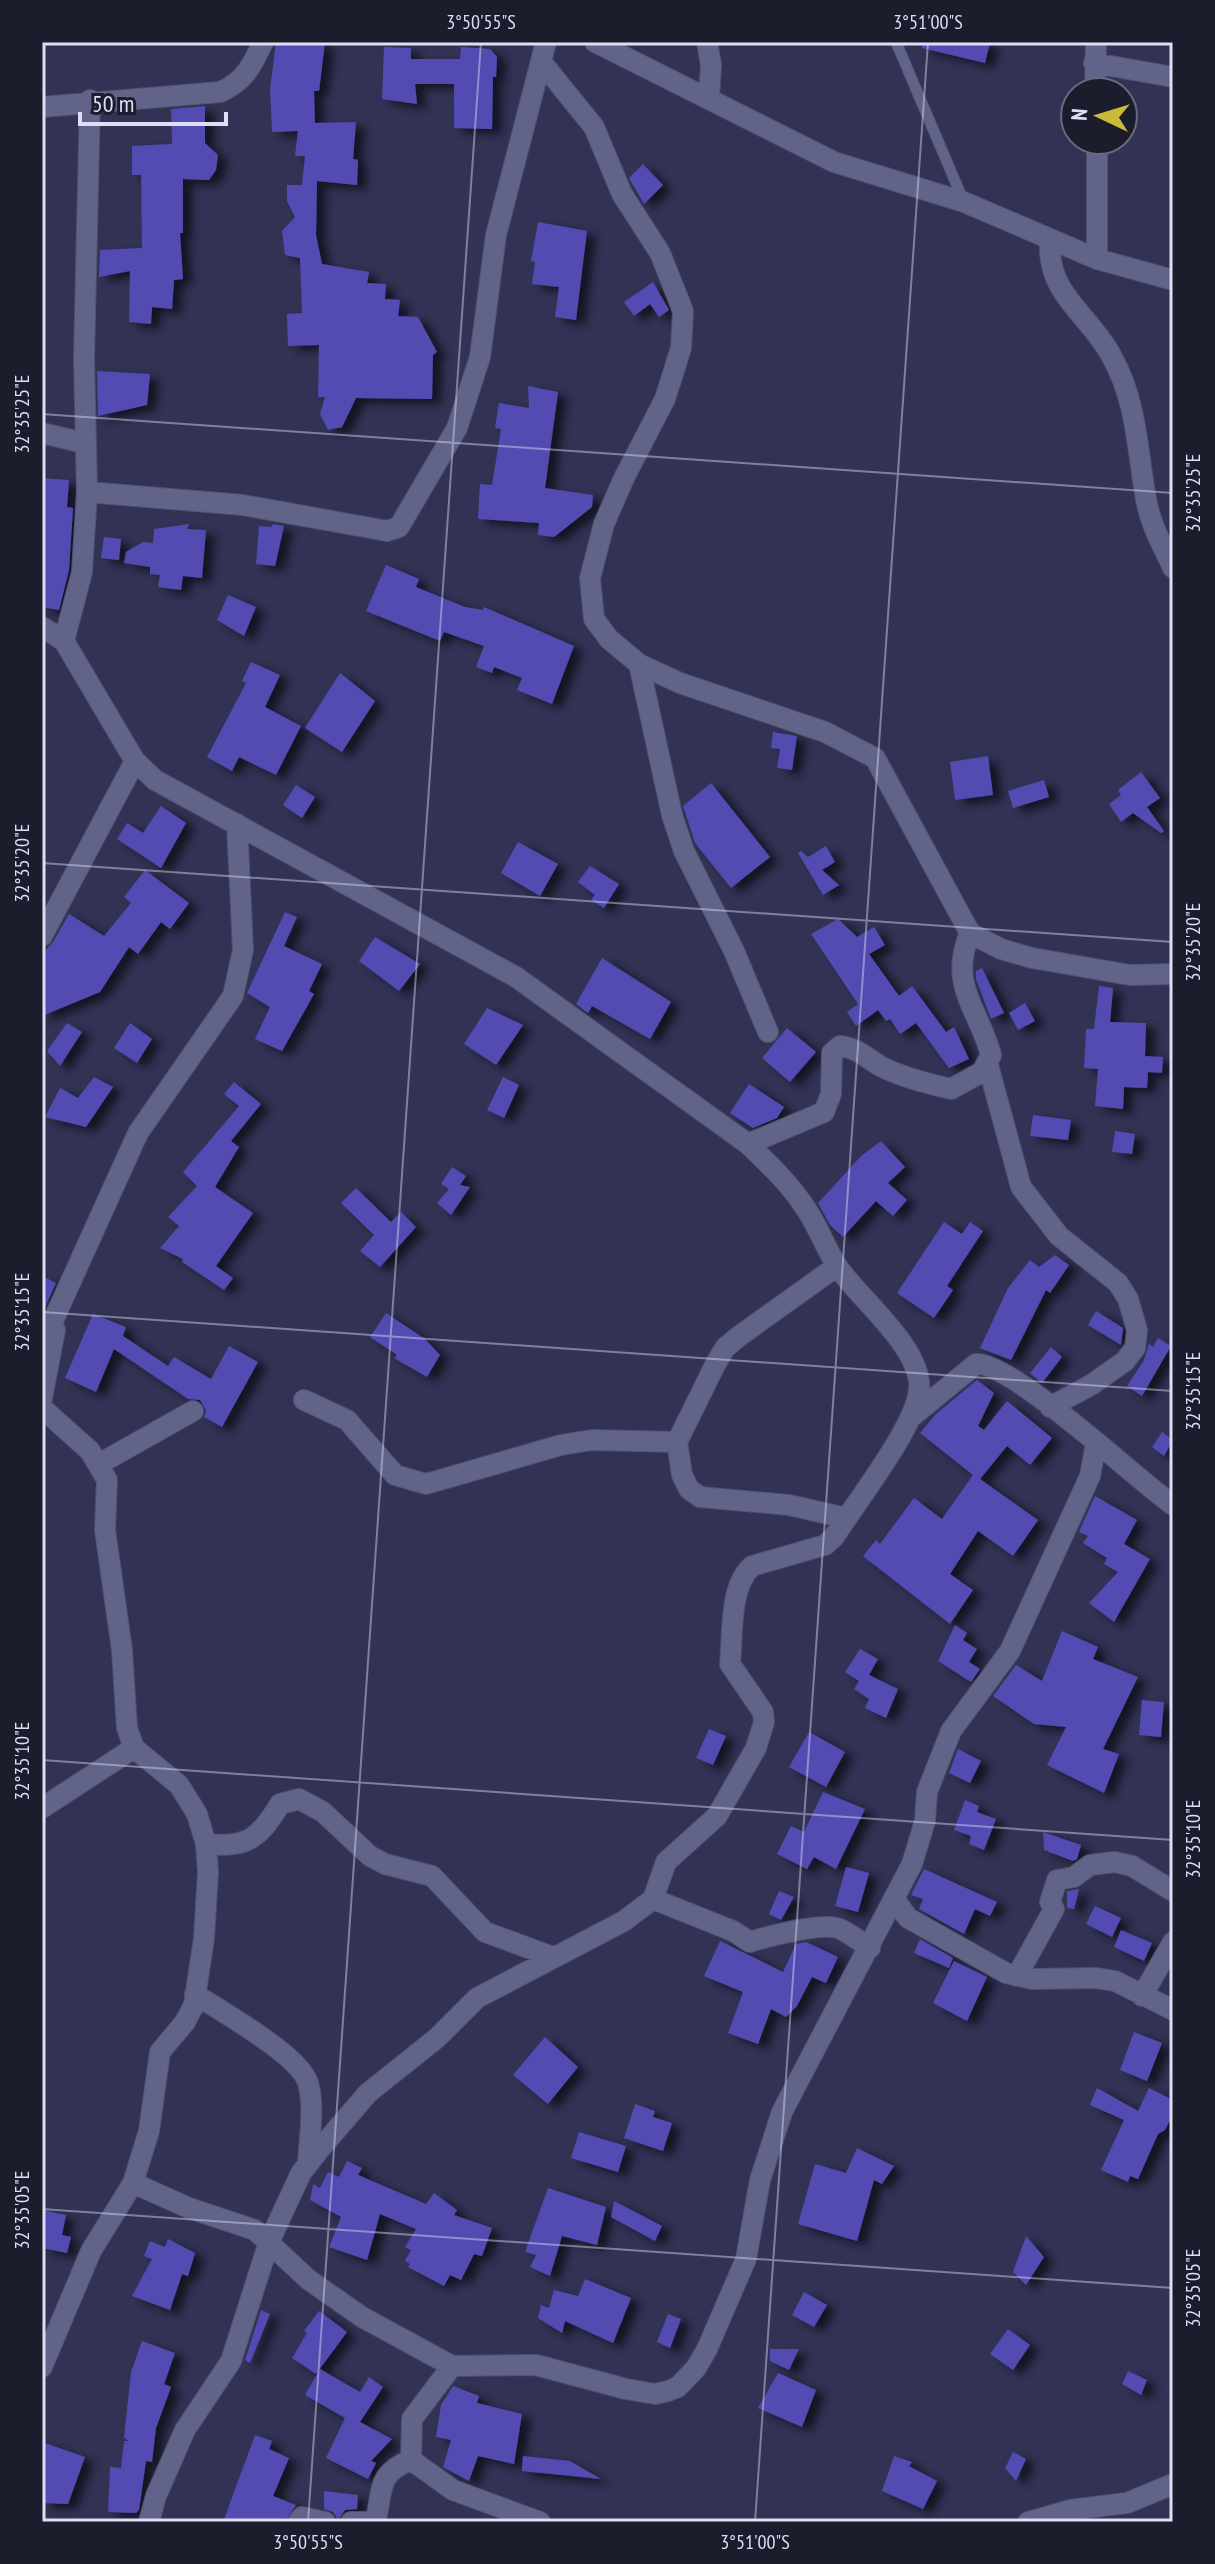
<svg xmlns="http://www.w3.org/2000/svg" width="1215" height="2564" viewBox="0 0 1215 2564" font-family="'PT Sans Narrow',sans-serif">
<defs>
<filter id="shadow"><feDropShadow dx="9" dy="5" stdDeviation="4" flood-color="#0009"/></filter>
</defs>
<rect width="100%" height="100%" fill="#313254"/>
<path fill="#524bb2" filter="url(#shadow)" d="M276 42H325L319 91H314L315 123 356 122 353 159 358 160 357 185 317 181 316 235 322 264 369 272 367 283 386 284 385 299 400 300 398 316 418 317 437 352 433 355 432 399 356 398 342 427 328 430 320 414 325 397H318L319 345 288 346 287 314 302 313 300 258 285 255 282 231 295 217 287 201V185H302L305 156H295L298 131 272 132 270 89Z
M923 42H990L985 63 922 48Z
M384 47 411 48V59H460L461 47 490 49 497 57 496 77H493L492 129 454 128V84H415L417 104 382 99Z
M205 106V143L218 155 216 170 209 180 183 179V233H180L183 279 174 280 172 309 152 307 151 324 129 322 130 271 99 277 100 250 142 248 141 175H132V146L172 144 171 109Z
M643 164 663 185 644 204 629 178Z
M538 222 587 231 576 320 555 317 559 287 532 284 535 262 531 261Z
M653 282 669 310 659 317 650 304 634 316 624 302Z
M97 371 150 374 147 405 98 416Z
M528 386 558 392 545 488 593 495 592 507 554 537 538 535 539 523 478 519 480 484 492 485 501 429 495 428 499 403 529 408Z
M42 478 69 480 67 507 73 508 69 570 59 610 42 607Z
M189 524 187 529 206 530 202 578 183 576 181 590 158 587 160 575 150 574V567L124 563 126 552 143 542 153 543 154 529Z
M273 524 284 526 275 566 256 564 259 526 271 527Z
M104 537 121 539 119 560 101 558Z
M386 565 419 579 416 587 465 607 483 610 484 607 574 646 552 704 517 690 522 678 494 667 492 673 476 667 484 646 444 632 440 641 366 611Z
M228 595 256 607 244 636 217 620Z
M251 662 280 675 265 707 301 726 276 775 239 757 232 771 207 757 246 683 242 681Z
M340 673 375 701 342 752 305 728Z
M773 732 797 736 792 770 777 768 780 749 771 748Z
M988 756 993 795 955 800 950 762Z
M1141 772 1160 798 1147 807 1164 831 1161 833 1133 813 1121 822 1109 804 1121 795 1118 790Z
M1044 780 1049 797 1013 808 1008 791Z
M711 783 770 857 731 888 695 843 683 806Z
M296 785 315 797 302 818 283 805Z
M161 806 186 823 161 868 117 839 127 823 143 833Z
M518 842 558 864 540 896 501 873Z
M826 846 835 862 822 870 839 885 823 895 798 853 801 851 808 857Z
M590 866 619 884 604 908 591 900 595 895 578 882Z
M145 870 189 903 170 929 161 922 138 954 129 947 100 992 42 1016V954L53 942 69 914 104 936 131 903 124 897Z
M285 912 297 917 284 946 322 964 309 991 314 994 282 1051 255 1039 270 1007 247 993Z
M838 919 857 937 874 927 885 945 869 954 899 996 912 986 946 1032 954 1027 969 1059 949 1068 916 1023 900 1034 890 1019 886 1021 878 1010 856 1026 847 1012 858 1004 811 934Z
M375 937 420 964 399 991 359 961Z
M602 958 671 1002 650 1039 592 1006 588 1013 576 1004Z
M982 968 1004 1013 991 1019 976 979V971Z
M1099 986 1113 988 1110 1022 1146 1023 1145 1056 1163 1057 1162 1073 1148 1072 1147 1088 1124 1087 1123 1109 1095 1106 1098 1069 1084 1068 1086 1029H1094Z
M1025 1003 1035 1021 1018 1030 1009 1013Z
M487 1008 523 1025 496 1065 464 1044Z
M67 1023 82 1032 60 1066 47 1051Z
M130 1023 152 1039 137 1063 114 1048Z
M787 1028 816 1052 790 1082 762 1058Z
M94 1077 113 1087 86 1127 45 1117 60 1088 78 1098Z
M503 1077 519 1085 504 1118 487 1110Z
M234 1082 261 1104 231 1141 239 1147 215 1187 253 1213 216 1266 233 1278 224 1290 182 1262 183 1259 160 1248 179 1226 168 1217 197 1186 183 1172 239 1106 224 1094Z
M749 1084 784 1107 777 1118 753 1128 730 1113Z
M1033 1115 1071 1120 1068 1140 1030 1136Z
M1115 1131 1135 1134 1132 1154 1112 1152Z
M881 1141 905 1167 888 1183 907 1200 893 1216 876 1201 843 1237 830 1225 818 1203 861 1156Z
M452 1167 466 1176 460 1185 470 1187 451 1215 437 1203 449 1189 441 1184Z
M356 1188 391 1222 401 1212 416 1227 380 1267 360 1251 374 1235 341 1203Z
M944 1222 962 1234 970 1222 983 1231 947 1286 953 1290 934 1318 897 1293Z
M1055 1255 1069 1265 1050 1293 1046 1290 1011 1360 980 1348 1008 1288 1030 1260 1039 1267Z
M42 1276 56 1283 42 1314Z
M1096 1311 1123 1328 1121 1345 1088 1325Z
M386 1313 425 1339 440 1355 427 1377 394 1358 397 1355 370 1337Z
M93 1314 126 1327 123 1336 168 1366 174 1357 211 1379 229 1346 258 1362 222 1427 204 1417 206 1410 200 1400 188 1399 114 1349 96 1392 65 1378Z
M1158 1338 1171 1346 1142 1396 1127 1386 1144 1360 1149 1344 1153 1347Z
M1051 1347 1062 1357 1042 1383 1030 1373Z
M977 1380 994 1393 978 1426 984 1430 1007 1401 1052 1438 1030 1465 1007 1446 980 1479 1038 1520 1013 1556 978 1531 950 1574 973 1590 950 1624 863 1556 876 1540 880 1544 914 1498 942 1519 973 1475 920 1433 936 1414Z
M1162 1432 1173 1440 1164 1456 1152 1447Z
M1095 1496 1137 1520 1124 1544 1150 1559 1114 1622 1089 1603 1118 1572 1104 1564 1107 1558 1083 1543 1088 1536 1079 1532Z
M955 1625 967 1633 963 1640 977 1649 969 1662 980 1669 971 1682 938 1661Z
M1062 1631 1098 1647 1093 1659 1138 1677 1103 1749 1119 1754 1104 1793 1047 1765 1066 1727 1034 1724 993 1696 1016 1665 1042 1681Z
M860 1649 878 1659 869 1675 898 1689 886 1718 865 1708 869 1699 854 1689 859 1681 845 1672Z
M1142 1700 1164 1702 1161 1737 1139 1735Z
M709 1729 726 1736 713 1765 696 1758Z
M809 1732 845 1752 826 1787 789 1767Z
M958 1749 981 1761 970 1783 949 1773Z
M823 1792 865 1809 836 1869 814 1857 807 1869 777 1854 791 1826 804 1832Z
M965 1800 979 1806 977 1812 996 1819 984 1850 969 1844 971 1836 954 1830Z
M1043 1832 1081 1845 1077 1859 1073 1861 1044 1850Z
M846 1867 869 1873 858 1912 835 1906Z
M924 1869 997 1902 990 1916 975 1909 964 1934 919 1909 923 1899 911 1895Z
M1079 1889 1074 1909 1067 1908V1891Z
M779 1891 794 1897 781 1920 769 1914Z
M1095 1906 1121 1918 1112 1937 1086 1924Z
M1121 1930 1152 1943 1144 1961 1114 1947Z
M920 1939 953 1958 949 1968 914 1953Z
M720 1941 783 1972 796 1944 806 1942 838 1957 826 1983 812 1977 797 2006 786 2017 771 2009 758 2044 728 2033 743 1992 704 1976Z
M954 1961 987 1977 967 2021 933 2003Z
M1134 2032 1162 2043 1147 2081 1120 2070Z
M545 2037 578 2067 548 2104 513 2075Z
M1097 2088 1138 2111 1149 2088 1173 2100V2114L1165 2130 1158 2134 1138 2179 1130 2176 1128 2182 1101 2170 1124 2120 1090 2105Z
M635 2104 655 2111 653 2117 672 2123 663 2151 624 2138Z
M579 2132 626 2146 618 2172 571 2158Z
M857 2148 894 2166 882 2184 874 2180 857 2241 798 2224 815 2164 846 2173Z
M347 2161 362 2168 358 2175 426 2204 434 2193 457 2210 454 2215 492 2228 482 2256 474 2254 461 2280 450 2275 444 2286 408 2267 410 2264 405 2261 411 2250 405 2247 416 2229 380 2214 367 2260 329 2247 341 2217 310 2200 313 2184 320 2188 328 2172 339 2177Z
M548 2188 606 2207 597 2245 562 2236 550 2276 530 2267 536 2255 525 2252Z
M614 2201 662 2226 655 2241 611 2217Z
M42 2210 66 2215 62 2235 71 2237 67 2253 42 2248Z
M1026 2236 1044 2257 1026 2285 1013 2272Z
M168 2239 195 2253 188 2276 182 2274 170 2310 132 2296 152 2259 144 2256 150 2241 165 2247Z
M585 2279 631 2298 613 2343 565 2321 562 2333 538 2318 541 2305 549 2308 554 2290 578 2296Z
M804 2292 827 2305 814 2327 792 2315Z
M261 2310 270 2314 250 2363 245 2360Z
M319 2311 347 2332 316 2374 292 2358 307 2333 304 2331Z
M668 2314 681 2319 670 2348 657 2342Z
M1008 2329 1030 2345 1013 2370 990 2354Z
M142 2341 175 2353 164 2384 171 2387 156 2428 152 2462 146 2461 139 2510 136 2513 108 2512 110 2467 121 2468 124 2441H129L124 2438 131 2372Z
M770 2349H799L789 2370 770 2361Z
M320 2369 360 2392 369 2377 383 2387 360 2422 392 2439 371 2461 376 2463 368 2479 326 2458 345 2418 305 2395Z
M1128 2371 1147 2380 1141 2395 1122 2384Z
M778 2373 816 2390 802 2427 758 2408Z
M453 2386 479 2396 477 2403 522 2414 514 2464 478 2456 469 2481 443 2467 451 2440 436 2437 441 2405Z
M255 2435 272 2441 269 2449 289 2458 273 2496 296 2505 285 2522H223Z
M42 2442 85 2457 68 2504 42 2503Z
M1013 2452 1026 2459 1016 2481 1005 2468Z
M523 2456 570 2461 601 2479 522 2471Z
M894 2456 912 2462 909 2466 937 2481 923 2509 882 2491Z
M324 2491 358 2495 357 2509 345 2510 338 2520 333 2512 324 2509Z"/>
<g fill="none" stroke-linecap="round" stroke-linejoin="round">
<g stroke="#51506e" stroke-width="12">
<path id="service" d="M896 42 964 202"/>
</g>
<g stroke="#51506e" stroke-width="22">
<path id="minor" d="M595 42 834 162 964 202 1097 259 1173 280
M707 42 711 65 709 98
M1094 63 1173 77
M543 64 594 127 622 194 660 253 683 311 681 348 665 399 624 478 604 524 590 578 594 619 609 639 639 664 680 683 825 732 875 758 970 933 1001 949 1032 958 1130 975 1173 974
M1095 92 1096 42
M42 107 220 92C244 82 252 66 263 42
M1097 140V259
M1050 241C1047 296 1089 313 1112 357 1137 402 1137 449 1146 499 1150 524 1163 546 1173 568
M42 433 84 443
M87 492 243 505 387 531 399 527 457 428 480 357 496 235 546 42
M42 627 64 641 135 761 155 780 516 977 748 1144C770 1165 792 1186 808 1212 819 1229 826 1249 837 1266 859 1299 923 1348 919 1390 915 1428 856 1502 834 1537L825 1545 752 1566C729 1586 733 1635 730 1664L763 1712 764 1722 756 1748 717 1816 666 1862 653 1899 624 1921 477 1998 437 2038 368 2093 319 2150 301 2173 269 2242 231 2361 185 2430 156 2496 149 2522
M64 641 82 572 87 492 84 358 90 100
M639 664 672 815 684 851 734 951 768 1032
M42 936 135 761
M988 1065 1021 1187 1059 1236 1118 1283 1128 1299 1137 1330 1135 1348 1125 1361 1091 1385 1050 1407
M748 1144 824 1112 831 1094 832 1053 840 1046C859 1048 868 1060 884 1068 905 1078 929 1084 951 1089L982 1072 991 1055C978 1007 948 985 970 933
M837 1266 738 1337 725 1348 716 1363 677 1442 682 1475 689 1489 700 1497 789 1505 846 1518
M42 1398 55 1330 52 1323 138 1133 233 996 243 950 237 824
M304 1400 347 1420 395 1475 426 1484 561 1445 592 1440 677 1442
M42 1408 90 1451 107 1480 105 1530 122 1650 127 1728 134 1748 179 1785 197 1814 206 1844 208 1872 204 1938 194 2005 185 2022 160 2052 149 2131 133 2183 91 2251 42 2367
M910 1418 976 1364C1012 1362 1136 1479 1173 1505
M99 1464 193 1411
M42 1808 134 1748
M206 1844C247 1848 259 1839 280 1804L299 1799 323 1812 370 1856 385 1864 432 1876 485 1932 553 1957
M653 1899 733 1931 750 1942C769 1936 820 1923 837 1928 848 1931 860 1942 870 1948
M895 1900 908 1918 1006 1973 1032 1979 1096 1978 1115 1981 1173 2010
M1017 1976 1054 1909 1050 1902 1057 1880 1074 1877 1090 1865 1115 1862 1132 1866 1173 1891
M195 1994C220 2011 300 2055 308 2083 315 2107 309 2139 308 2164
M1142 1996 1173 1942
M133 2183 189 2208 255 2230 309 2280 362 2317 452 2366 536 2365 626 2389 655 2394 668 2391 678 2387 696 2368 707 2349 746 2259 760 2180 782 2112 912 1864 925 1821 927 1792 951 1731 1010 1651 1090 1476 1096 1443
M452 2366 412 2419 411 2460 453 2490 540 2522
M298 2522 302 2517 325 2522
M351 2522H370
M375 2522C384 2491 375 2474 411 2460
M1028 2522 1070 2510 1127 2503 1173 2484"/>
</g>
<use href="#service" stroke="#616389" stroke-width="10"/>
<use href="#minor" stroke="#616389" stroke-width="20"/>
</g>
<path fill="none" stroke="#dddff5" stroke-width="2" stroke-opacity="0.45" d="M1146 42 1173 44M42 414 1173 493M42 863 1173 942M42 1312 1173 1391M42 1760 1173 1840M42 2209 1173 2288M308 2522 481 42M755 2522 928 42"/>
<rect width="1215" height="2564" fill="none" stroke="#1b1c2c" stroke-width="88"/>
<g transform="translate(1099 116) rotate(274)"><circle r="38" fill="#1b1c2c" stroke="#696a7c" stroke-width="2"/>
<path d="M0-6L14 30L0 20L-14 30Z" fill="#cbba39"/>
<text y="-12" font-size="22" font-weight="bold" text-anchor="middle" fill="#dddff5">N</text>
</g>
<path d="M80 112v12h146v-12" fill="none" stroke="#dddff5" stroke-width="4"/>
<text x="92" y="112" font-size="24" fill="#dddff5" stroke="#1b1c2c" stroke-width="6" paint-order="stroke">50 m</text>
<rect x="44" y="44" width="1127" height="2476" fill="none" stroke="#dddff5" stroke-width="3"/>
<g font-size="20" text-anchor="middle" fill="#dddff5">
<text x="481" y="29">3°50'55"S</text>
<text x="928" y="29">3°51'00"S</text>
<text transform="translate(22 414) rotate(-90)" y="7">32°35'25"E</text>
<text transform="translate(1193 493) rotate(-90)" y="7">32°35'25"E</text>
<text transform="translate(22 863) rotate(-90)" y="7">32°35'20"E</text>
<text transform="translate(1193 942) rotate(-90)" y="7">32°35'20"E</text>
<text transform="translate(22 1312) rotate(-90)" y="7">32°35'15"E</text>
<text transform="translate(1193 1391) rotate(-90)" y="7">32°35'15"E</text>
<text transform="translate(22 1761) rotate(-90)" y="7">32°35'10"E</text>
<text transform="translate(1193 1839) rotate(-90)" y="7">32°35'10"E</text>
<text transform="translate(22 2210) rotate(-90)" y="7">32°35'05"E</text>
<text transform="translate(1193 2288) rotate(-90)" y="7">32°35'05"E</text>
<text x="308" y="2549">3°50'55"S</text>
<text x="755" y="2549">3°51'00"S</text>
</g>
</svg>
